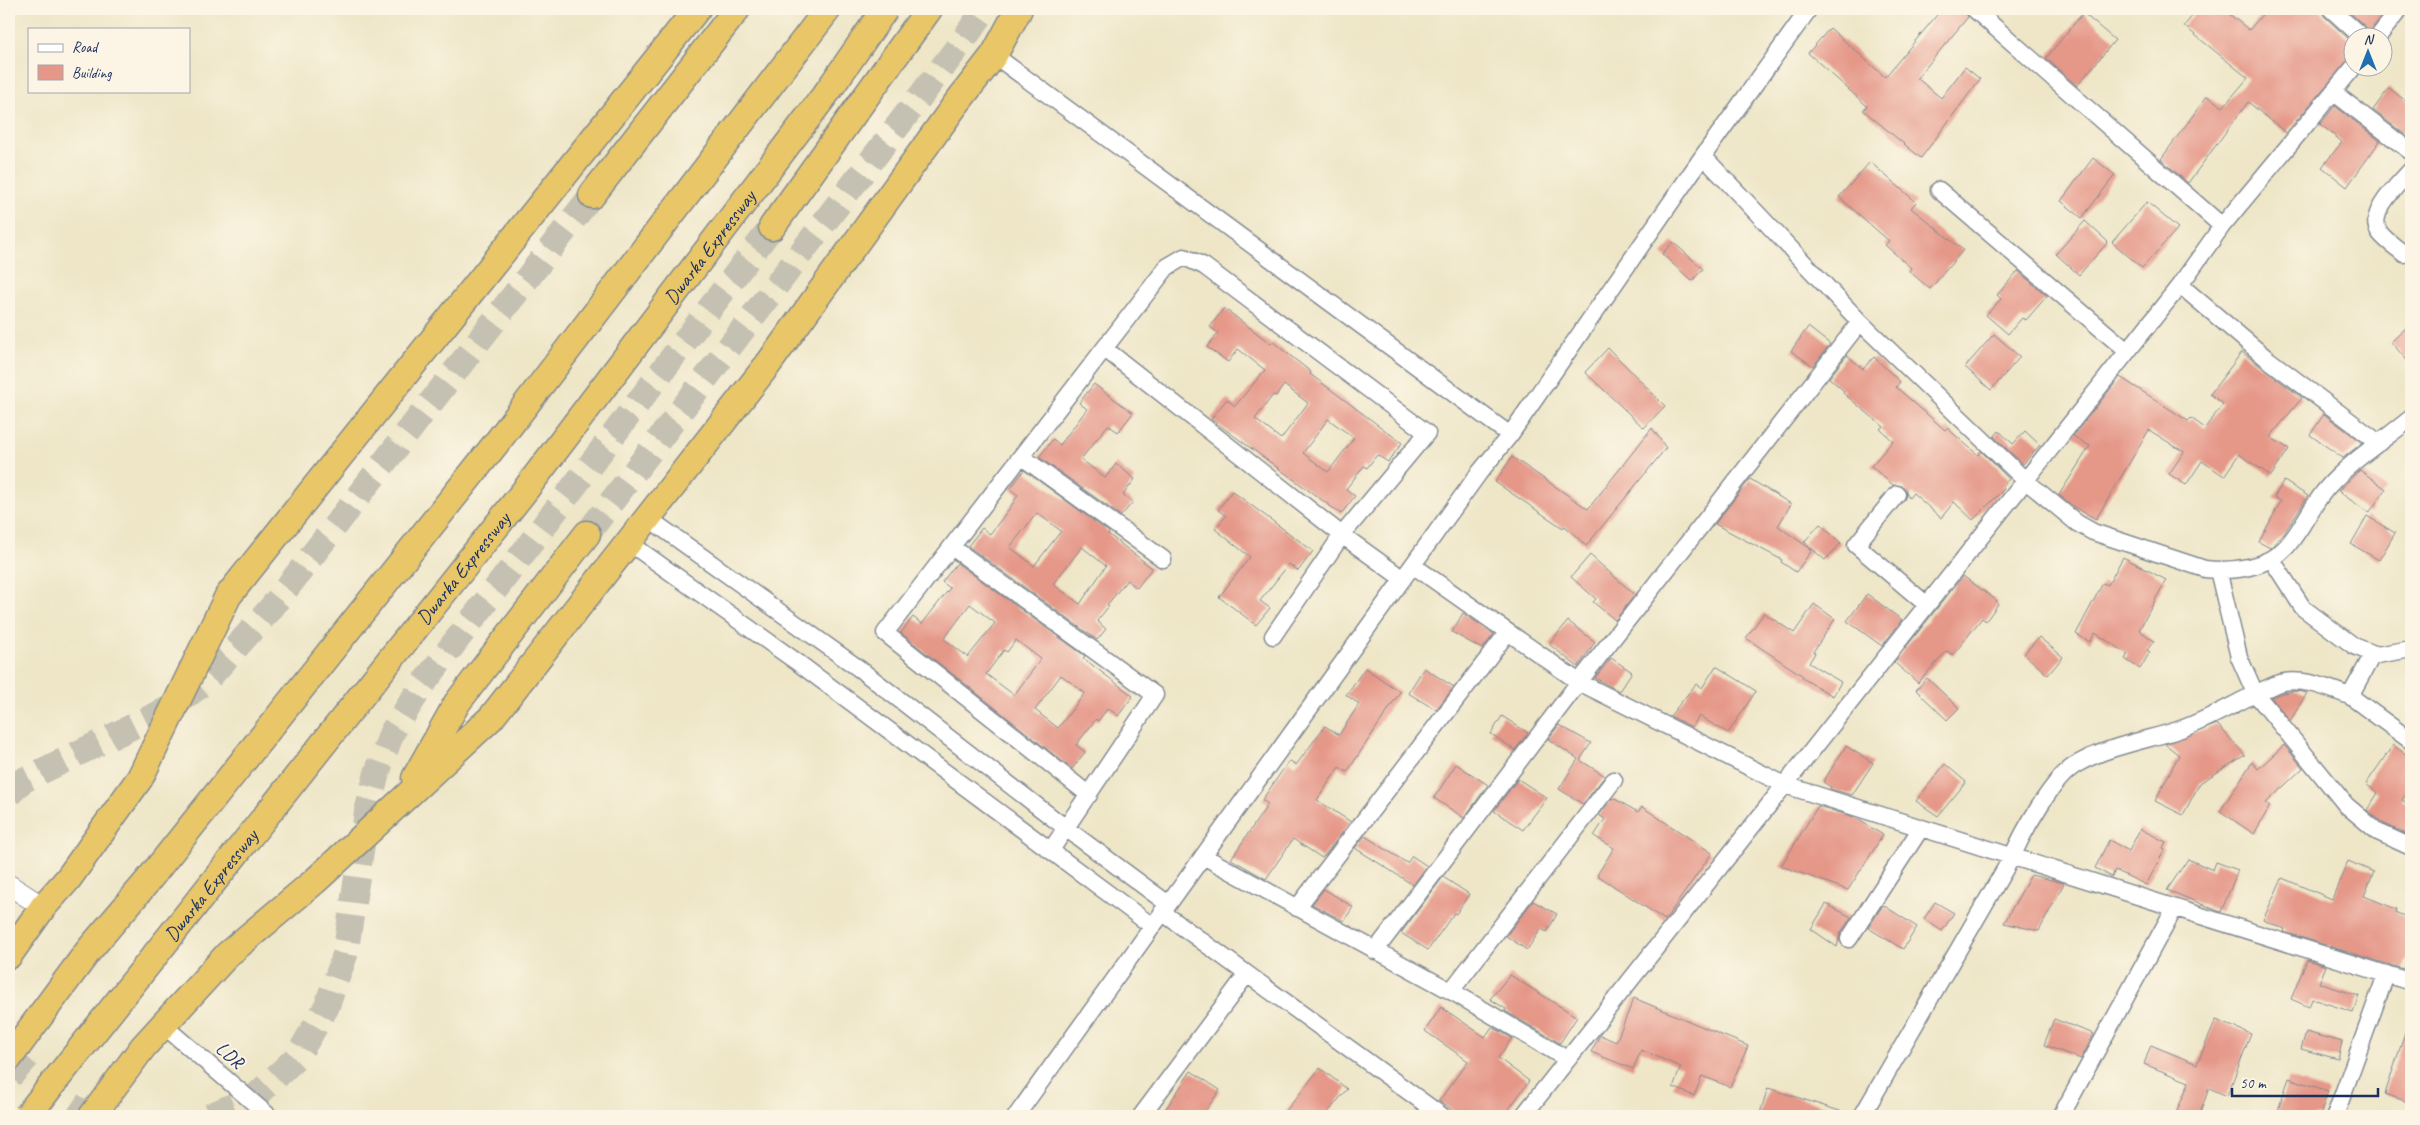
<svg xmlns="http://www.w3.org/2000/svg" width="2420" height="1125" viewBox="0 0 2420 1125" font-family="Caveat,sans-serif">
<rect width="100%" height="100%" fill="#fcf5e5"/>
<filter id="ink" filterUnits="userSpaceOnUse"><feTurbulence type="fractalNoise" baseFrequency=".02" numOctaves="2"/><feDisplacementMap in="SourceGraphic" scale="10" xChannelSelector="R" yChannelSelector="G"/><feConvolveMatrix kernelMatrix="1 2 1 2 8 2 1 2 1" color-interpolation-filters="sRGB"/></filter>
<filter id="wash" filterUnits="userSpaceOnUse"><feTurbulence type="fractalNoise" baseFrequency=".0096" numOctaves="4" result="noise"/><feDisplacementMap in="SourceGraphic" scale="20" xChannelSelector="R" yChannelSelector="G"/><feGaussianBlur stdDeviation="1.12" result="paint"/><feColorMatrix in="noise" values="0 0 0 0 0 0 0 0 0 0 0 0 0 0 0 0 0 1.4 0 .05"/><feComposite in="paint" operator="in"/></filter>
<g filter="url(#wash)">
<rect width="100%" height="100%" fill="#eee6c7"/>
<g id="blocks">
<path fill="#e59788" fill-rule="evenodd" d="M1942 9H1964L1968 17 1917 78 1941 98 1965 67 1980 79 1921 158 1863 110 1867 106 1808 53 1830 28 1885 77Z
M2198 9H2223L2249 30 2267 9H2321L2324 16 2352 42V55L2286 133 2248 102 2188 183 2161 159 2207 96 2223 107 2248 78 2184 26Z
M2346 9H2387L2370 31Z
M2083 13 2115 40 2077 86 2046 58Z
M2389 88 2411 105V133L2408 137 2373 110Z
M2335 106 2380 141 2347 187 2322 167 2342 142 2320 124Z
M2093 158 2115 175 2082 218 2061 201Z
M1870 162 1916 202 1911 208 1963 250 1930 289 1909 271 1911 268 1885 245 1889 241 1839 197Z
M2147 202 2178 228 2142 268 2112 242Z
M2085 221 2108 242 2079 275 2056 254Z
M1673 242 1703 269 1692 281 1662 254Z
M2018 271 2047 296 2026 320 2022 318 2008 334 1986 315 2001 299 1997 295Z
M1224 308 1271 344 1273 342 1311 372 1310 374 1402 443 1388 462 1377 455 1367 468 1364 466 1346 489 1355 496 1341 514 1211 419 1227 399 1235 406 1265 370 1238 349 1228 362 1207 347 1218 333 1210 327ZM1284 385 1308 403 1281 439 1255 419 1273 395 1276 396ZM1328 419 1354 438 1328 472 1303 453Z
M2411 323V365L2391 342Z
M1808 327 1830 344 1813 366 1791 351Z
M1994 334 2020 357 1991 390 1965 367Z
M1608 348 1665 406 1644 428 1585 372Z
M2242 352 2302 398 2270 437 2289 449 2271 476 2239 454 2224 476 2202 461 2186 485 2169 474 2184 452 2149 430 2096 519 2074 507 2059 495 2090 446 2073 436 2120 377 2188 421 2191 418 2205 428 2223 404 2210 394Z
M1847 355 1863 369 1874 357 1900 382 1896 387 1945 430 1947 428 1978 455 1981 451 2009 479 2002 487 2004 489 1973 520 1954 502 1941 518 1913 493 1909 498 1904 487 1893 485 1871 466 1893 441 1880 429 1883 426 1843 393 1844 391 1829 378Z
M1094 384 1133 413 1118 432 1108 425 1081 459 1105 478 1116 464 1135 479 1123 495 1133 502 1121 516 1039 457 1053 439 1060 445 1087 409 1079 403Z
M2324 414 2362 443 2343 458 2310 435Z
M1652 428 1666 448 1586 546 1565 526 1563 528 1495 482 1512 457 1588 509Z
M1999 431 2013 444 2025 431 2040 445 2023 464 1994 437Z
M1024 470 1109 532 1108 534 1152 568 1137 588 1127 580 1107 605 1109 606 1097 621 1106 629 1097 640 968 546 982 528 990 534 1009 509 1018 495 1010 489ZM1037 513 1061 531 1034 566 1010 547ZM1082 547 1106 566 1080 604 1053 584Z
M2360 470 2386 489 2369 513 2338 491Z
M1750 479 1791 504 1778 526 1812 550 1796 572 1781 562 1782 560 1715 524Z
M2284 481 2308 496 2284 533 2270 548 2259 542 2281 501 2274 497Z
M1232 491 1313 551 1298 571 1289 564 1260 601 1270 608 1256 625 1219 597 1250 557 1215 529 1226 516 1218 510Z
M2367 516 2395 533 2379 560 2351 544Z
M1820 524 1841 543 1825 560 1804 542Z
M1590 555 1635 595 1615 620 1593 602 1596 599 1571 577Z
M2123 557 2166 580 2139 630 2154 641 2147 650 2150 652 2140 669 2125 659 2128 654 2095 633 2090 642 2076 634 2103 583 2108 585Z
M957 563 1085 656 1083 658 1133 696 1118 716 1108 708 1098 721 1096 719 1076 745 1085 752 1072 769 901 633 913 617 922 624 950 588 942 582ZM970 604 995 623 968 657 944 639ZM1016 640 1041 659 1014 695 986 674 1004 650 1007 652ZM1061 675 1085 693 1058 728 1035 710Z
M1963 576 1996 600 1998 604 1986 621 1982 618 1953 655 1947 651 1918 683 1894 662Z
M1867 594 1902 620 1882 646 1847 621Z
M1814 604 1835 619 1813 652 1815 653 1809 663 1841 682 1833 696 1802 678 1803 676 1746 638 1764 613 1794 633Z
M1463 613 1494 634 1482 649 1452 632Z
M1568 621 1595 642 1578 667 1549 644Z
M2039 637 2063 657 2048 675 2024 654Z
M1611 658 1632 672 1619 691 1595 678Z
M1716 666 1756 691 1728 733 1699 716 1692 727 1670 716 1696 684 1702 688Z
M1365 668 1400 692 1347 772 1339 767 1317 800 1351 822 1322 858 1293 839 1266 879 1231 859 1268 804 1262 800 1289 761 1296 765 1325 726 1339 735 1359 704 1346 695Z
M1424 668 1454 687 1436 710 1408 693Z
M1927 678 1959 708 1947 720 1916 690Z
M2297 691 2307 693 2290 721 2271 697 2282 693Z
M1502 716 1528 733 1515 750 1491 734Z
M2217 724 2245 755 2200 783 2183 815 2155 801 2179 755 2165 744Z
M1559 725 1591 743 1580 760 1605 776 1583 804 1559 789 1578 759 1548 739Z
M2284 745 2303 768 2266 803 2270 806 2254 834 2220 811 2252 762 2258 769Z
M2393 745 2411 758V787L2402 800 2411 806V826L2406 834 2383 823 2367 810 2378 793 2366 784Z
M1846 746 1873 763 1852 795 1830 789 1831 787 1823 782Z
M1456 764 1488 785 1464 818 1434 798Z
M1945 764 1966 782 1938 816 1916 801Z
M1518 779 1547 798 1523 830 1494 811Z
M1613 798 1638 812 1642 807 1712 853 1665 920 1597 875 1614 848 1594 836 1605 819 1599 815Z
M1818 806 1854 817 1883 835 1848 890 1781 866Z
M2140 829 2166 842 2163 848 2165 849 2146 885 2115 870 2112 877 2095 868 2109 840 2129 851Z
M1365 836 1407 863 1412 856 1427 866 1413 885 1355 848Z
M2188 859 2213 870 2216 862 2238 870 2221 912 2167 890Z
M2348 861 2374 872 2364 896 2396 909 2395 912 2411 919V950L2403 969 2284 932 2285 929 2263 920 2282 878 2332 899Z
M2031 875 2064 883 2039 931 2004 923Z
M1443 877 1469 894 1456 914 1454 913 1428 950 1401 933Z
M1324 889 1353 907 1344 921 1312 904Z
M1533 901 1557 914 1547 932 1541 929 1527 950 1506 936Z
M1935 902 1954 913 1942 931 1924 919Z
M1826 904 1851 917 1840 934 1837 947 1811 929Z
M1883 905 1917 927 1903 949 1868 928Z
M2307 960 2326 966 2319 983 2359 996 2353 1012 2312 999 2309 1007 2291 999Z
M1510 975 1577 1017 1560 1043 1505 1011 1506 1009 1490 999Z
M1634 998 1748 1046 1730 1087 1702 1076 1694 1096 1673 1087 1681 1067 1641 1050 1633 1069 1591 1052 1600 1035 1616 1042Z
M1441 1007 1485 1037 1492 1027 1512 1038 1498 1058 1529 1081 1504 1116H1461L1439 1101 1468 1061 1425 1031Z
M2054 1019 2094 1034 2081 1059 2044 1045Z
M2216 1020 2251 1034 2227 1096 2209 1088 2199 1116H2175L2189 1082 2144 1064 2151 1045 2197 1064Z
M2408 1024 2411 1025V1103L2385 1094Z
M2306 1032 2342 1042 2338 1059 2301 1049Z
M1320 1068 1347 1089 1325 1116H1282Z
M1191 1071 1220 1090 1202 1116H1161Z
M2289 1078 2328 1091 2320 1116H2276Z
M1768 1088 1846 1113V1116H1759Z"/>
</g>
</g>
<g filter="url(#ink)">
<use href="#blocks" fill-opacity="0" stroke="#848a92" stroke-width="1"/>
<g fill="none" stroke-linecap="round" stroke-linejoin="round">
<path stroke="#c4c1b2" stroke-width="26" stroke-dasharray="26 13" stroke-linecap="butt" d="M587 534 964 39 985 9
M9 794 22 781 172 707 206 681 272 607 592 195
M9 1058 31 1078 78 1110 104 1116
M210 1116 256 1096 297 1057 326 1008 345 955 367 812 377 773 392 732 423 684 772 227"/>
<g stroke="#848a92" stroke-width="19">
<path id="minor" d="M1974 9 2222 226
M2331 9 2363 38
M2377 38 2400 9
M994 55 1510 435
M2333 92 2411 152
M1703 156 1860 322 2026 481 2077 523 2093 532 2205 569C2233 572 2268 568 2287 546 2302 529 2311 507 2326 489 2350 461 2383 441 2411 418
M1939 190 2127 351
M2404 254C2396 247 2386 241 2380 233 2365 214 2399 184 2411 170
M2180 285 2265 357 2379 443
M1105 349 1342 535 1403 579
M1022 457 1163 559
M1897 494 1856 545 1927 605
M648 518 861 670 1067 829 1168 904
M628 542 797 662 1152 926
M952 547 1155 695 1051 850
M2272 560 2303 608 2354 646 2377 655 2411 649
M1414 566 1579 682 1785 785 2411 982
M2218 570 2239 657 2255 693 2346 805 2378 832 2411 847
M2373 654 2350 696 2411 741
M1089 795 885 633 1167 267 1184 257 1204 266 1427 433 1342 535 1273 636
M1203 856 1458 995 1567 1059
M1297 908 1508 632
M1162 912 1442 1116
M1849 939 1921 828
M1375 951 1579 682 1860 322
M1451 991 1614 780
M163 1025 269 1116
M1016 1116 1479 473 1510 435 1703 156 1809 9
M1141 1116 1247 974
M1523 1116 2180 285 2222 226 2353 68
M1862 1116 2012 857C2023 832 2053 777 2077 764 2107 747 2142 741 2175 731 2211 720 2244 697 2279 683 2304 677 2327 688 2350 696
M2061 1116 2174 909
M2335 1116 2386 975"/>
</g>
<g stroke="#848a92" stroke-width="22">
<path id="tertiary" d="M9 885 43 907"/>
</g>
<g stroke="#848a92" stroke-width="29">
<path id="trunk" d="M592 195 737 9
M772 227 929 9
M415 778 457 703 587 534
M9 955 43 907 68 879 140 778 228 596 697 9
M9 1058 89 950 146 883 498 441 828 9
M92 1116 143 1047 228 954 315 881 491 718 769 363 956 104 994 55 1019 9"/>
</g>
<use href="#minor" stroke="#fff" stroke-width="16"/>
<use href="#tertiary" stroke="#fff" stroke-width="20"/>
<use href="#trunk" stroke="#e9c769" stroke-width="26"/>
<g stroke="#848a92" stroke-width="29" stroke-linecap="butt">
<g id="trunk-bridge">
<path id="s1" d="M27 1116 526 489 828 91 885 9"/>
</g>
</g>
<use href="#trunk-bridge" stroke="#e9c769" stroke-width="26"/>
</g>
</g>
<g text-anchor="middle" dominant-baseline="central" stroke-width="4" stroke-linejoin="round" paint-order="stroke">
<g font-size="20" fill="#1b2f5e" stroke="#fcf5e5">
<text stroke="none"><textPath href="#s1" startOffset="1105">Dwarka Expressway</textPath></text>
<text stroke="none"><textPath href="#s1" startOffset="700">Dwarka Expressway</textPath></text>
<text stroke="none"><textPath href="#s1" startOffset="295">Dwarka Expressway</textPath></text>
<text transform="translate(230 1055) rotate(41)">LDR</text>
</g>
</g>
<rect width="2420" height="1125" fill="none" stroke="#fcf5e5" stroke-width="30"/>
<rect x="28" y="28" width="162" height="65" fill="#fcf5e5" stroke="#a2a6af"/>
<rect x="38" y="44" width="25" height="8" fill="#ffffff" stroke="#a2a6af"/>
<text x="72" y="52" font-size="15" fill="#1b2f5e">Road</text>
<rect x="38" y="65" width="25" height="15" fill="#e59788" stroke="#a2a6af"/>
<text x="72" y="78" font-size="15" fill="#1b2f5e">Building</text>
<g transform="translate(2368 52)"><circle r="24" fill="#fcf5e5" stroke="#a2a6af"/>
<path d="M0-4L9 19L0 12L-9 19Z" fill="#1f6fb2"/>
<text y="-8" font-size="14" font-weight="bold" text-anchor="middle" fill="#1b2f5e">N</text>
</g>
<path d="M2232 1088v8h146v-8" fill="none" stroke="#1b2f5e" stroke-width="2.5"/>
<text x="2240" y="1088" font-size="15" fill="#1b2f5e" stroke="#fcf5e5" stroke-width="4" paint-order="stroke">50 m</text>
</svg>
